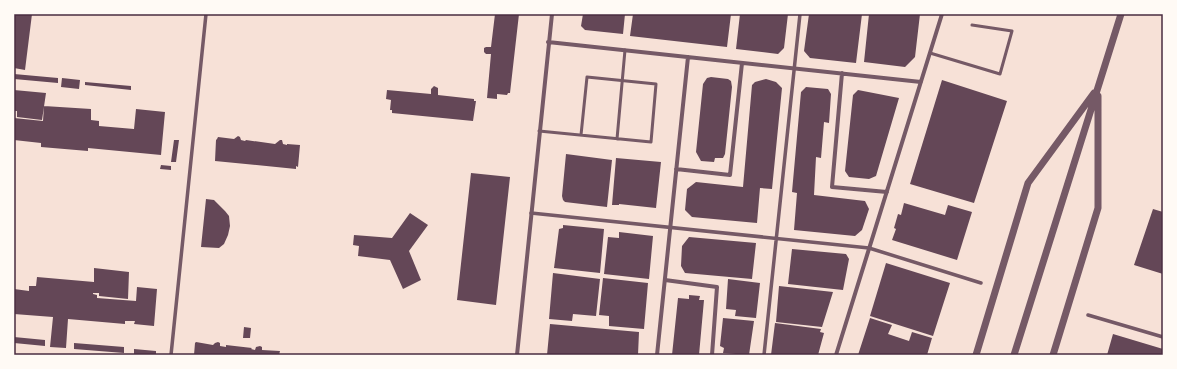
<svg xmlns="http://www.w3.org/2000/svg" width="1177" height="369" viewBox="0 0 1177 369" font-family="Barlow,sans-serif">
<rect width="100%" height="100%" fill="#f7e1d7"/>
<path fill="#644757" d="M14 14H32L25 70 14 68Z
M495 14H519L510 93H508L507 95 497 94V99L487 98 491 54H486L484 52V48L486 47H491Z
M583 14H625L623 34 585 30 581 26Z
M633 14H731L727 47 630 36Z
M740 14H788L784 48 778 54 736 49Z
M809 14H862L856 63 810 58 804 51Z
M869 14H920L915 57 905 67 864 62Z
M14 74 58 78V83L14 79Z
M711 77 728 79 731 81 732 87 725 154 723 158H715L714 162 701 161 696 152 703 84 707 78Z
M62 78 80 80 79 89 61 87Z
M766 79 776 82 782 88 772 189 760 188 757 223 692 217 685 210 687 189 696 182 743 187 752 85 755 82Z
M942 80 1007 101 974 203 910 184Z
M85 82 131 86V90L85 85Z
M434 86 438 88V95L474 99V101H476L473 121 392 113V110H390L391 100 386 99 387 90 431 94V89Z
M806 87 828 89 831 94 829 123 824 122 821 158 816 157 814 195 865 201 869 209 862 230 855 236 794 230 797 193 792 192 801 92Z
M14 90 46 93 42 120 17 117V111H14Z
M858 90 899 98 876 176 869 179 849 177 845 171 853 95Z
M44 106 91 109V120L99 121V126L134 129 136 109 165 112 161 155 88 148V151L41 147V143L14 140V118L43 121Z
M238 136 240 137 241 140 245 141 246 140 275 144 280 140H282L283 144 287 145V144L300 145 298 167 296 166V169L215 161 216 140 217 139 218 137 234 139Z
M174 140H179L176 162H171Z
M566 154 612 160 607 207 565 202 563 200 562 196Z
M616 158 661 162 656 208 619 204V205H612Z
M161 165 171 166V170L160 169Z
M471 173 510 177 496 305 457 300Z
M206 199 214 200 225 211 229 216 230 226 228 235 224 244 219 248 201 247Z
M904 203 945 215 948 205 972 212 957 260 892 240 896 229 894 228 898 214 901 215Z
M1153 209 1163 212V274L1134 265Z
M410 213 428 225 409 251 421 280 403 289 390 260 358 256 359 246 353 245 354 235 392 238Z
M563 225 604 229 600 273 554 268 559 229 563 228Z
M619 232 653 236 649 279 604 274 608 237 619 238Z
M689 237 756 243 752 279 685 273 681 266 682 246Z
M792 249 846 254 849 259 843 290 788 284Z
M886 263 950 283 933 336 870 316Z
M94 268 129 272 128 299 99 296V293H93V294L97 295V298L136 301 137 287 157 289 154 326 134 324 135 321H125V324L68 319 66 348 50 347 53 317 14 314V289L29 291V286H36L37 277 94 282Z
M553 273 600 279 596 316 573 314 572 321 549 319Z
M603 278 648 283 644 329 609 326V316L599 315Z
M728 279 760 283 756 318 735 316 736 310 726 309Z
M779 286 833 292 822 327 776 322Z
M689 295 700 296 699 300H704L699 355H672L678 298 689 299Z
M723 318 754 321 749 355 723 353 724 348 720 346Z
M870 318 892 325 888 334 909 341 912 332 932 338 927 355H858Z
M775 323 821 329 820 332 824 333 818 355H771Z
M550 324 639 332 638 355H547Z
M244 327 251 328 250 338H243Z
M1113 334 1163 349V355H1107Z
M14 337 45 340V346L14 343Z
M196 342 213 345 215 343 218 342 220 343V346L226 347V345L252 348 251 349 255 350 256 347 260 346 262 347V350L280 351 279 355H194L195 343Z
M74 343 124 347V353L74 349Z
M134 349 156 351V355H134Z"/>
<g fill="none" stroke-linecap="round" stroke-linejoin="round">
<path stroke="#755966" stroke-width="3" d="M930 53 1000 74 1012 31 972 25
M539 131 651 142 656 84 587 77 581 135
M617 139 625 50"/>
<path stroke="#755966" stroke-width="3.5" d="M531 213 869 248 981 283
M1088 315 1163 337
M171 355 206 14
M764 355 800 14"/>
<path stroke="#755966" stroke-width="4" d="M548 42 921 82
M842 73 832 187 887 192
M676 169 730 175 742 63
M665 280 717 287 712 355
M517 355 552 14
M657 355 688 57
M836 355 942 14"/>
<path stroke="#755966" stroke-width="7" d="M976 355 1028 183 1094 93
M1014 355 1121 14
M1053 355 1098 208V96"/>
</g>
<rect width="1177" height="369" fill="none" stroke="#fffaf5" stroke-width="30"/>
<rect x="15" y="15" width="1147" height="339" fill="none" stroke="#4a2c40" stroke-width="1.5"/>
</svg>
